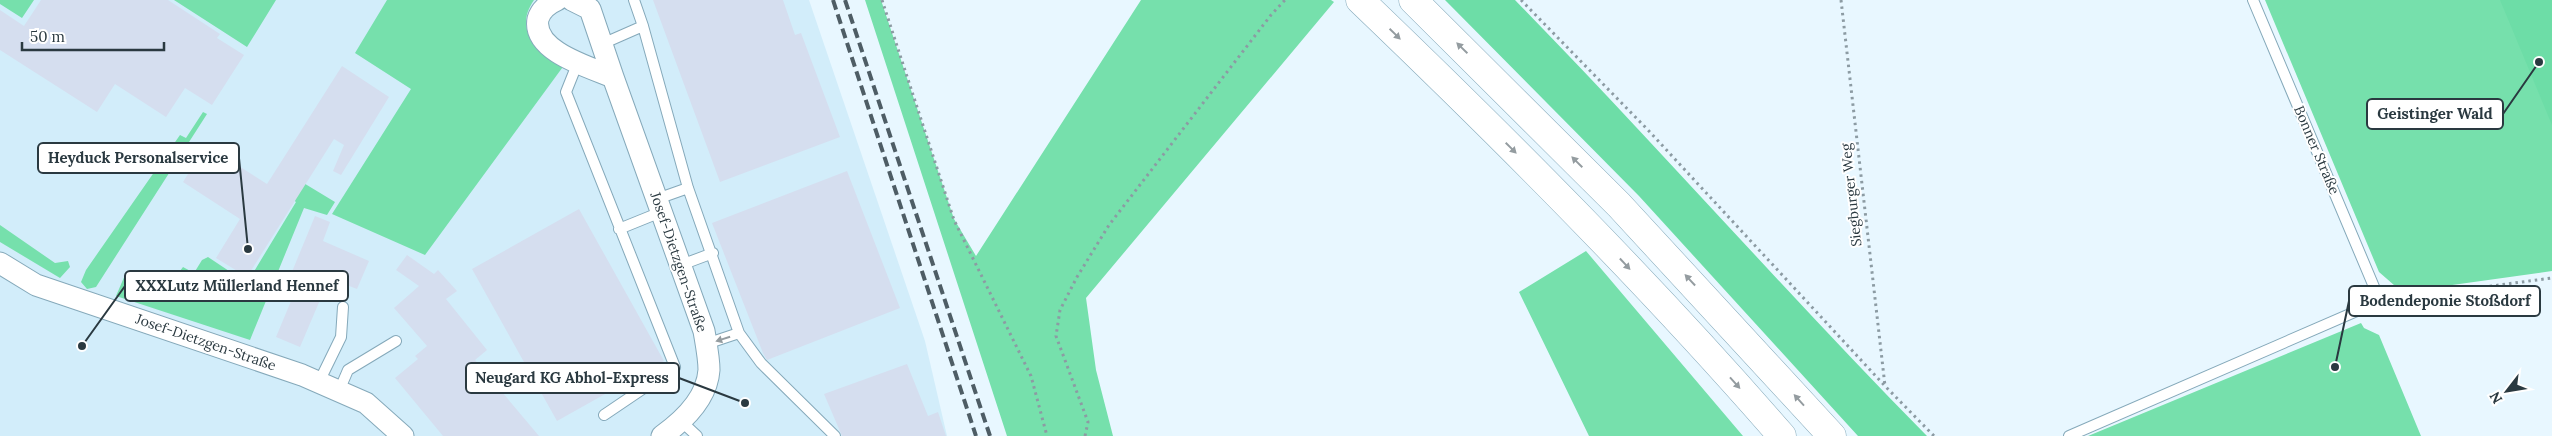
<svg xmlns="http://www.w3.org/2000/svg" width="2552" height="436" viewBox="0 0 2552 436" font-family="Lora,serif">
<rect width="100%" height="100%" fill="#e8f7ff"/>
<path fill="#d2edfa" d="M0 0H809L925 341 947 436H0Z"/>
<path fill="#76e0ac" d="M0 0H34L22 18 0 4Z
M174 0H276L247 47Z
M387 0H534C513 30 537 53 565 64L425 255 332 214 411 89 355 53Z
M865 0H881L954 219 976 256 1141 0H1331L1334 2 1086 298 1096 370 1113 436H1007Z
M2265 0H2552V271L2402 292 2379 272Z
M203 112 207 114 96 287 87 289 81 282 86 270 180 135 186 138Z
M297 179 335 202 327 215 304 208 250 340 116 296 125 275 161 296 183 267 194 273 202 260 208 257 247 283 296 202 287 195Z
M0 225 55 263 68 261 70 267 60 278 0 242Z
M1586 251 1743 436H1589L1519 292Z
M2361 323 2364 328 2379 335 2421 436H2088Z"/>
<path fill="#6ddda7" d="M1445 0H1515C1655 143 1787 294 1927 436H1858L1639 196Z
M2500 0H2552V125Z"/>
<path fill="#d5deef" d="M41 0H168L220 34 217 38 244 55 212 105 185 88 166 117 115 84 97 112 0 50V10L24 26Z
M653 0H783L795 35 801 33 840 137 720 182Z
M342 66 389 97 341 175 333 171 344 145 334 139 247 277 216 258 240 219 183 182 206 145 267 184Z
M847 171 900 308 767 360 763 353 712 223Z
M579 209 664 361 557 421 472 269Z
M315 216 330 222 323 241 369 261 357 289 344 284 337 299 323 293 300 347 276 337 299 282 289 279Z
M407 255 434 274 438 270 457 291 446 299 487 350 475 360 539 436H443L395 378 418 359 415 356 427 346 394 308 419 286 396 270Z
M907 364 928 416 938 412 946 436H842L824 394Z"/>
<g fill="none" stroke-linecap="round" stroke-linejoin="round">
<g stroke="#85a9ba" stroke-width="12">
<path id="lane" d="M643 26 688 188 739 333 761 363 835 436
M602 44 643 26 634 0
M578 62 566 92 675 367 604 415
M657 199 688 188
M619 229 661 212
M681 265 713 253
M706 344 739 333
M319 382 341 337 343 307
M339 391 348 370 396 341
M682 422 697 436
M2069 436 2380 301 2253 0"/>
</g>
<g stroke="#85a9ba" stroke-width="23">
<path id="street" d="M557 0C548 4 541 9 538 19 532 51 589 67 613 77
M572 0 590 9 613 77 704 331C706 343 709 358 709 370 707 399 683 421 662 436
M0 263 36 285 302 375 366 403 403 436"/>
</g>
<g stroke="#85a9ba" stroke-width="29">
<path id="highway" d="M1360 0C1506 140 1649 283 1782 436
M1413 0 1619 205 1832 436"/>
</g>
<path stroke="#8c9ba3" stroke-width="3" stroke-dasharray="2.5 4" stroke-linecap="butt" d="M882 0 954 220 1031 376 1047 436
M1521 0 1648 130 1885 386 1934 436
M1841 0 1885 386
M2393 299 2552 278
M1085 436 1088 422 1056 336 1060 310 1077 277 1109 225 1271 15 1285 0"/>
<use href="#lane" stroke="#fff" stroke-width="10"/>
<use href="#street" stroke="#fff" stroke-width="21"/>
<use href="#highway" stroke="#fff" stroke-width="28"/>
<path stroke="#4e5d65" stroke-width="4" stroke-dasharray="10 5" stroke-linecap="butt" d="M833 0 976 436
M845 0 990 436"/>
</g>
<defs><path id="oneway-solid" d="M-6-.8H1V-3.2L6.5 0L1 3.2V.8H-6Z" transform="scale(1.25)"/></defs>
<g fill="#949ca0">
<use href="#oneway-solid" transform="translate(1395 34) rotate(44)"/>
<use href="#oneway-solid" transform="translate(1462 48) rotate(-136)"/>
<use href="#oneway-solid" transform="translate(1511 148) rotate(45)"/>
<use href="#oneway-solid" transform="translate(1577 162) rotate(-135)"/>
<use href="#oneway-solid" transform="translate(1625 264) rotate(47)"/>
<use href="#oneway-solid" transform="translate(1690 280) rotate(-133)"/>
<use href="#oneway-solid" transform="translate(723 339) rotate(162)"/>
<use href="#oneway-solid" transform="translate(1735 383) rotate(48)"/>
<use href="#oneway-solid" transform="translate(1799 400) rotate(-132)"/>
</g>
<g text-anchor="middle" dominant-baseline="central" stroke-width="4" stroke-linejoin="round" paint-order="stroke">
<g font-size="14" fill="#2a3940" stroke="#fff">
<text transform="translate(2317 150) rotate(67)">Bonner Straße</text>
<text transform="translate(1851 195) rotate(-96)">Siegburger Weg</text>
<text transform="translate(679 262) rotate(71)">Josef-Dietzgen-Straße</text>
<text transform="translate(206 342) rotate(19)">Josef-Dietzgen-Straße</text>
</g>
</g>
<path fill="none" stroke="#2a3940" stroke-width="2" d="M2539 62L2503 114M248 249L239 158M82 346L125 286M2335 367L2349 301M745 403L679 378"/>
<g fill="#2a3940" stroke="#fff" stroke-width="2">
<circle cx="2539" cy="62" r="5"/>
<circle cx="248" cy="249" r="5"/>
<circle cx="82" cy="346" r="5"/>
<circle cx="2335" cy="367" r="5"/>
<circle cx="745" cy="403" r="5"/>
</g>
<g fill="#fff" stroke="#2a3940" stroke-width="2">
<rect x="2367" y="99" width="136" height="30" rx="5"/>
<rect x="38" y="143" width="201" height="30" rx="5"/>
<rect x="125" y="271" width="223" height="30" rx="5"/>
<rect x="2349" y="286" width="191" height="30" rx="5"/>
<rect x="466" y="363" width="213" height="30" rx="5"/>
</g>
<g font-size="15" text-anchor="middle" font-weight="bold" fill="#2a3940">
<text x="2435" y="119">Geistinger Wald</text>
<text x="138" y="163">Heyduck Personalservice</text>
<text x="237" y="291">XXXLutz Müllerland Hennef</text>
<text x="2445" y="306">Bodendeponie Stoßdorf</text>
<text x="572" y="383">Neugard KG Abhol-Express</text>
</g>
<g transform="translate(2507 391) rotate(239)" stroke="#ffffff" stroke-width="4" paint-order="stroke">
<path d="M0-4L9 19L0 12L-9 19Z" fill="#2a3940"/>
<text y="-8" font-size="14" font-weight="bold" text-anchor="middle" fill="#2a3940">N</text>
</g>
<path d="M22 42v8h142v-8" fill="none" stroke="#2a3940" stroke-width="2.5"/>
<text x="30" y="42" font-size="15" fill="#2a3940" stroke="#ffffff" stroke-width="4" paint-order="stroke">50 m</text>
</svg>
